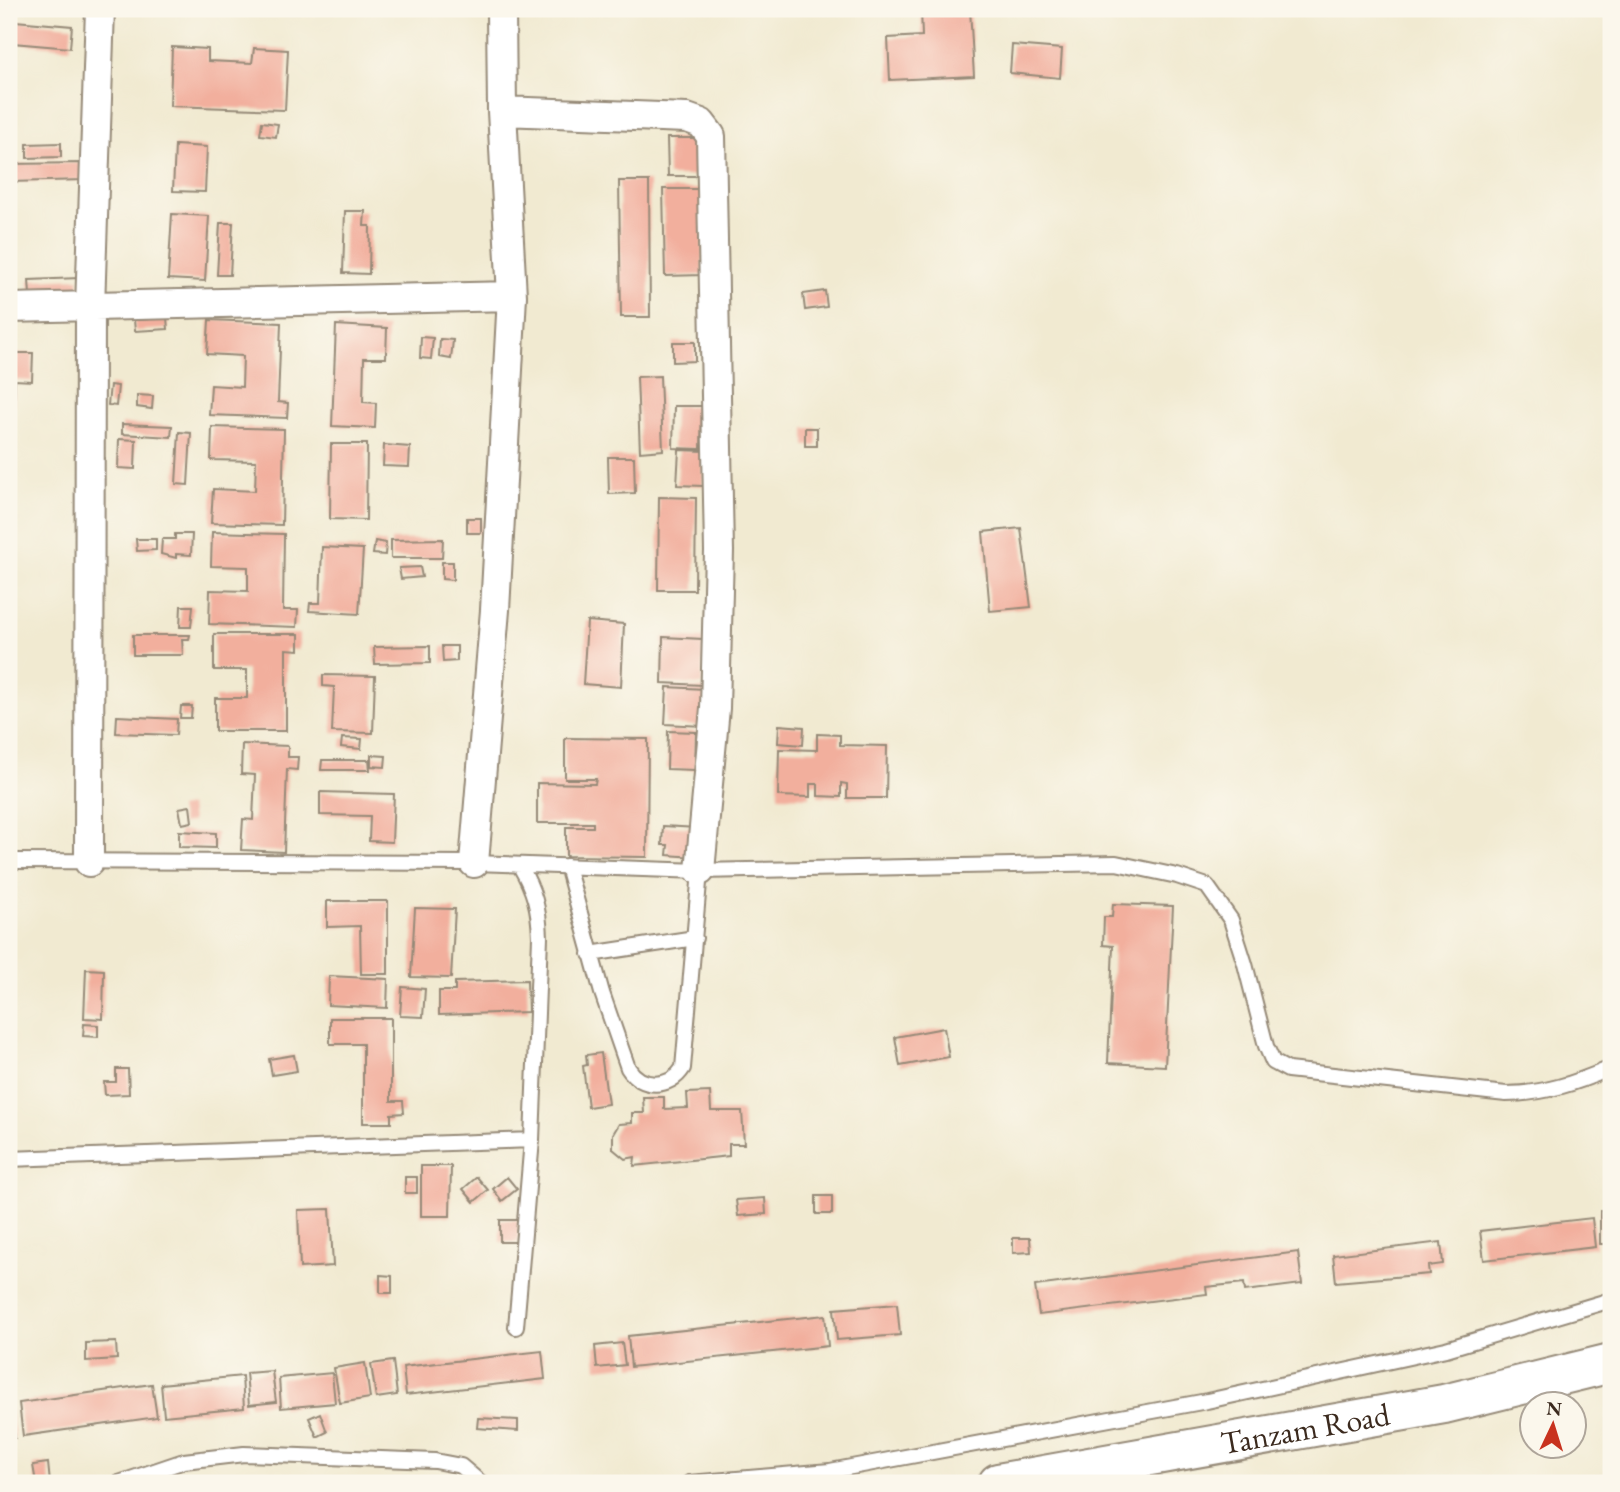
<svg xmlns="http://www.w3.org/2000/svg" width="1620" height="1492" viewBox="0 0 1620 1492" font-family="'EB Garamond',serif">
<rect width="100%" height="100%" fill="#fbf7ec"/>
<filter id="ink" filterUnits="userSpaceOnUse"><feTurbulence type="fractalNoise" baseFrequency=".0143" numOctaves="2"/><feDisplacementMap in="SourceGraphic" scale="14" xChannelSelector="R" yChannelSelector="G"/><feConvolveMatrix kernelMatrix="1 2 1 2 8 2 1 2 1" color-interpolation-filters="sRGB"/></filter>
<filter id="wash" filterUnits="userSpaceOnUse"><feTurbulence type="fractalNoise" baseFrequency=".00686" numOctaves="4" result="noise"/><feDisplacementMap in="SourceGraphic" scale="28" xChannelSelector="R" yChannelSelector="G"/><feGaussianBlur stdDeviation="1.57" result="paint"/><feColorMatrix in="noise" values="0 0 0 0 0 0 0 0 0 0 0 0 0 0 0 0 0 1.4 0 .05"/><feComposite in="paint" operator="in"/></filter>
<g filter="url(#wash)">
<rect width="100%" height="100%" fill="#f1ead1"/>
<g id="blocks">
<path fill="#f2af9d" d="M921 9H970L974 76 890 80 888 38 922 36Z
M15 21 72 26 70 48 13 43Z
M1012 45 1062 49 1060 78 1010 73Z
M172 47 208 49V61L252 63 254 48 288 50 285 110 170 106Z
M9 61H14L15 95H9Z
M262 122 278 124 276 137 260 135Z
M667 138H704V176H668Z
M61 143V157L27 158V144Z
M175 145 207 147 205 192 173 191Z
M84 163V180L9 182V164Z
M619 181H649L650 317H621Z
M663 189H702L703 275 665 276Z
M345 211H365L364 226H370L369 274 343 273Z
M172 214 209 216 205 281 168 279Z
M220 223H233L230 275H217Z
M79 278V292L30 295 29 280Z
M825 291 827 307 805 310 803 294Z
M167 318 168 329 135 331 134 320Z
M209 320 281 323 278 402 288 403 287 418 209 415 211 385 242 387 243 356 207 354Z
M336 325 387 328 386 358H364L363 402 376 403 375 428 332 426Z
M421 337 433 338 431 359 420 358Z
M440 339 453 340 451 359 439 357Z
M673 342H695V361L673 362Z
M9 353H33L32 381 15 380 14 404H9Z
M660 376 663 450 640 452 637 377Z
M110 385 118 386 116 406 108 405Z
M137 395 153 396 152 409 137 407Z
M674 406H702L701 449 673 448Z
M122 424 172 426 171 437 122 434Z
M212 427 284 429 282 525 211 523 213 489 255 491 256 461 211 460Z
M805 428H817V446H805Z
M179 432 191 433 188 485 176 484Z
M119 439 136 440 135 469 118 468Z
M331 444H367L366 520 330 519Z
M384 445 410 447 409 467 383 466Z
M679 450 704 451 703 486 677 485Z
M608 457H634L635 493 609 494Z
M659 497 696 498 695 590H658Z
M467 518H481V533H467Z
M1021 528 1031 607 990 611 983 532Z
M212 532 284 534 283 610H298L297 627 209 624 210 590 248 591V567L211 566Z
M175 534H192L191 555 176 554V558L161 554 162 539H175Z
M136 539H156V550L137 551Z
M443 539 442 558H391V540Z
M375 541 386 543 385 555 373 554Z
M322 547 363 549 359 614 309 611 310 603H320Z
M442 562H453V580L442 579Z
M420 567 422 577 401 579 399 568Z
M181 606H193L191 627H180Z
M587 621 624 624 621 687 583 684Z
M214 634H299V650L286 649V731H215V698H247V670H214Z
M133 635H190L189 639H182L183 655H133Z
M663 637 703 639 702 685 662 683Z
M430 646V663L375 664 374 647Z
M442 646H457V661L443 662Z
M323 675 375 676 373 733 332 732 334 687 323 686Z
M667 687 705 689 703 726 665 724Z
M181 706H192L191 718H180Z
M117 716 177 719 176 735 116 733Z
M779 725 804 727 803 745 778 743Z
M668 731 696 732 695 770 667 769Z
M817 734 840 735V745L887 746 886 798H847V784L841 783V797L818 796V784H810V797L778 796 779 749 817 750Z
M342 738 362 739 361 749 341 747Z
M565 738 648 739 647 857 566 856V827H593V823H537V783L595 784 596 779H565Z
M242 744 288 746V757H298L297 770 287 769 284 852 241 850 243 819 253 820 255 775 241 774Z
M371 755 386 756 385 767 371 766Z
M322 760H369L370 770H321Z
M320 792 394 794 392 842 369 841 370 816 320 815Z
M190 806 192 822 182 824 179 808Z
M663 826 697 828 695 857 667 855 668 845H662Z
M179 831 216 833V848L179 847Z
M327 901H388V974H361L360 926 327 927Z
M1113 904 1173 906 1165 1066 1108 1063 1113 946 1103 945 1104 917H1112Z
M415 908 455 909 451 978 411 977Z
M86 969 104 970 103 1019 84 1018Z
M329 976 388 979 387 1008 328 1005Z
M527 980 528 1012 439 1015V991H455V982Z
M402 987 425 989 423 1017 400 1016Z
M330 1018H391V1101H403L404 1113 391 1114V1123H363V1044H330Z
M84 1024 98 1025V1037L83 1036Z
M944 1028 949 1057 900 1066 895 1037Z
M601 1053 608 1104 588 1107 583 1066 587 1065 586 1055Z
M294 1055 297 1071 272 1075 269 1059Z
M116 1069H128L129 1094 105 1095 104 1082H116Z
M710 1092 711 1111H742L744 1144H729V1156L634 1166 635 1157 625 1159 613 1149V1134L619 1124 632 1123V1113H644L643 1097H664V1109L688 1108 687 1093Z
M421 1166H451L450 1216H421Z
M405 1177H417V1193H405Z
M477 1177 488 1190 474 1202 463 1189Z
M507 1177 517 1189 502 1201 493 1189Z
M816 1196H832V1214H816Z
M765 1198 766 1214 738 1216 736 1200Z
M330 1209 333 1266 300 1268 298 1210Z
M1600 1211H1611V1244H1600Z
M1592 1218 1595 1247 1484 1260 1480 1231Z
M500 1220H519L518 1242H500Z
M1013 1238H1030L1031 1252 1013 1253Z
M1441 1242 1443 1264 1428 1266 1429 1274 1336 1282 1333 1255Z
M1298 1252 1302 1284 1245 1291 1244 1283 1206 1287 1207 1294 1039 1315 1035 1286Z
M380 1275 392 1276V1293H380Z
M897 1304 900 1335 837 1340 834 1309Z
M825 1315 828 1346 631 1367 628 1336Z
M116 1342 117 1359 86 1361V1343Z
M622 1343 625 1365 597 1368 595 1346Z
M542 1351 545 1379 406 1395 403 1367Z
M393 1361 397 1395 376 1398 371 1364Z
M365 1363 370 1398 340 1403 334 1368Z
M272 1371 276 1402 249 1405 246 1373Z
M332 1373 335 1403 281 1408 279 1378Z
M242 1376 244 1408 164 1416 161 1384Z
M152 1384 157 1417 23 1436 19 1403Z
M9 1400 15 1438H9Z
M320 1413 327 1432 317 1437 309 1418Z
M478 1418 518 1420V1431L477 1428Z
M48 1463 50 1483H36L33 1465Z"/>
</g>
</g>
<g filter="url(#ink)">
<use href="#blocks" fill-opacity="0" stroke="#968a78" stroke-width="2"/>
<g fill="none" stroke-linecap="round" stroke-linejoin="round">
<g stroke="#968a78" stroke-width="18">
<path id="lane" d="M9 861 474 863 700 871 1116 863 1177 876 1207 886 1231 920 1245 964 1266 1046 1273 1062 1288 1070 1506 1094C1544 1094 1576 1083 1611 1068
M567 866 602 993 628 1068C641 1089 670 1089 683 1068L700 871
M590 954 695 938
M9 1159 532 1140
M516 1327 532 1140 540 937C539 908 534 890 520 866
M119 1483 184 1461 244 1454 435 1461 461 1466 481 1483
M689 1483 830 1471 1207 1401 1446 1349 1611 1300"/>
</g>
<g stroke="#968a78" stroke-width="32">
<path id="street" d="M502 111 687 118 701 123 711 136 719 551 715 708 700 871
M9 308 512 296
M89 862 90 307 100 9
M474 863 495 610 512 296 502 111 501 9"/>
</g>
<g stroke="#968a78" stroke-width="42">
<g id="highway">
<path id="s1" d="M998 1483 1444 1404 1611 1363"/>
</g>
</g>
<use href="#lane" stroke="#fff" stroke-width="14"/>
<use href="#street" stroke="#fff" stroke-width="28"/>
<use href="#highway" stroke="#fff" stroke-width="38"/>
</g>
</g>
<g text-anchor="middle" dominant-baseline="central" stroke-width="5" stroke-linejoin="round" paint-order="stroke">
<g font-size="32" fill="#3b2a1e" stroke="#fbf7ec">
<text stroke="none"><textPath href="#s1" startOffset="312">Tanzam Road</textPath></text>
</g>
</g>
<rect width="1620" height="1492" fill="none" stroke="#fbf7ec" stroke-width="35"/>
<g transform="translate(1553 1425) rotate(4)"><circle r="33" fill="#fbf7ec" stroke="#aea59a" stroke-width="2"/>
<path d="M0-5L12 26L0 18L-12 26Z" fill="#c8321e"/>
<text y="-10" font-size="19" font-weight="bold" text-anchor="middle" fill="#3b2a1e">N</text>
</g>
</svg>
